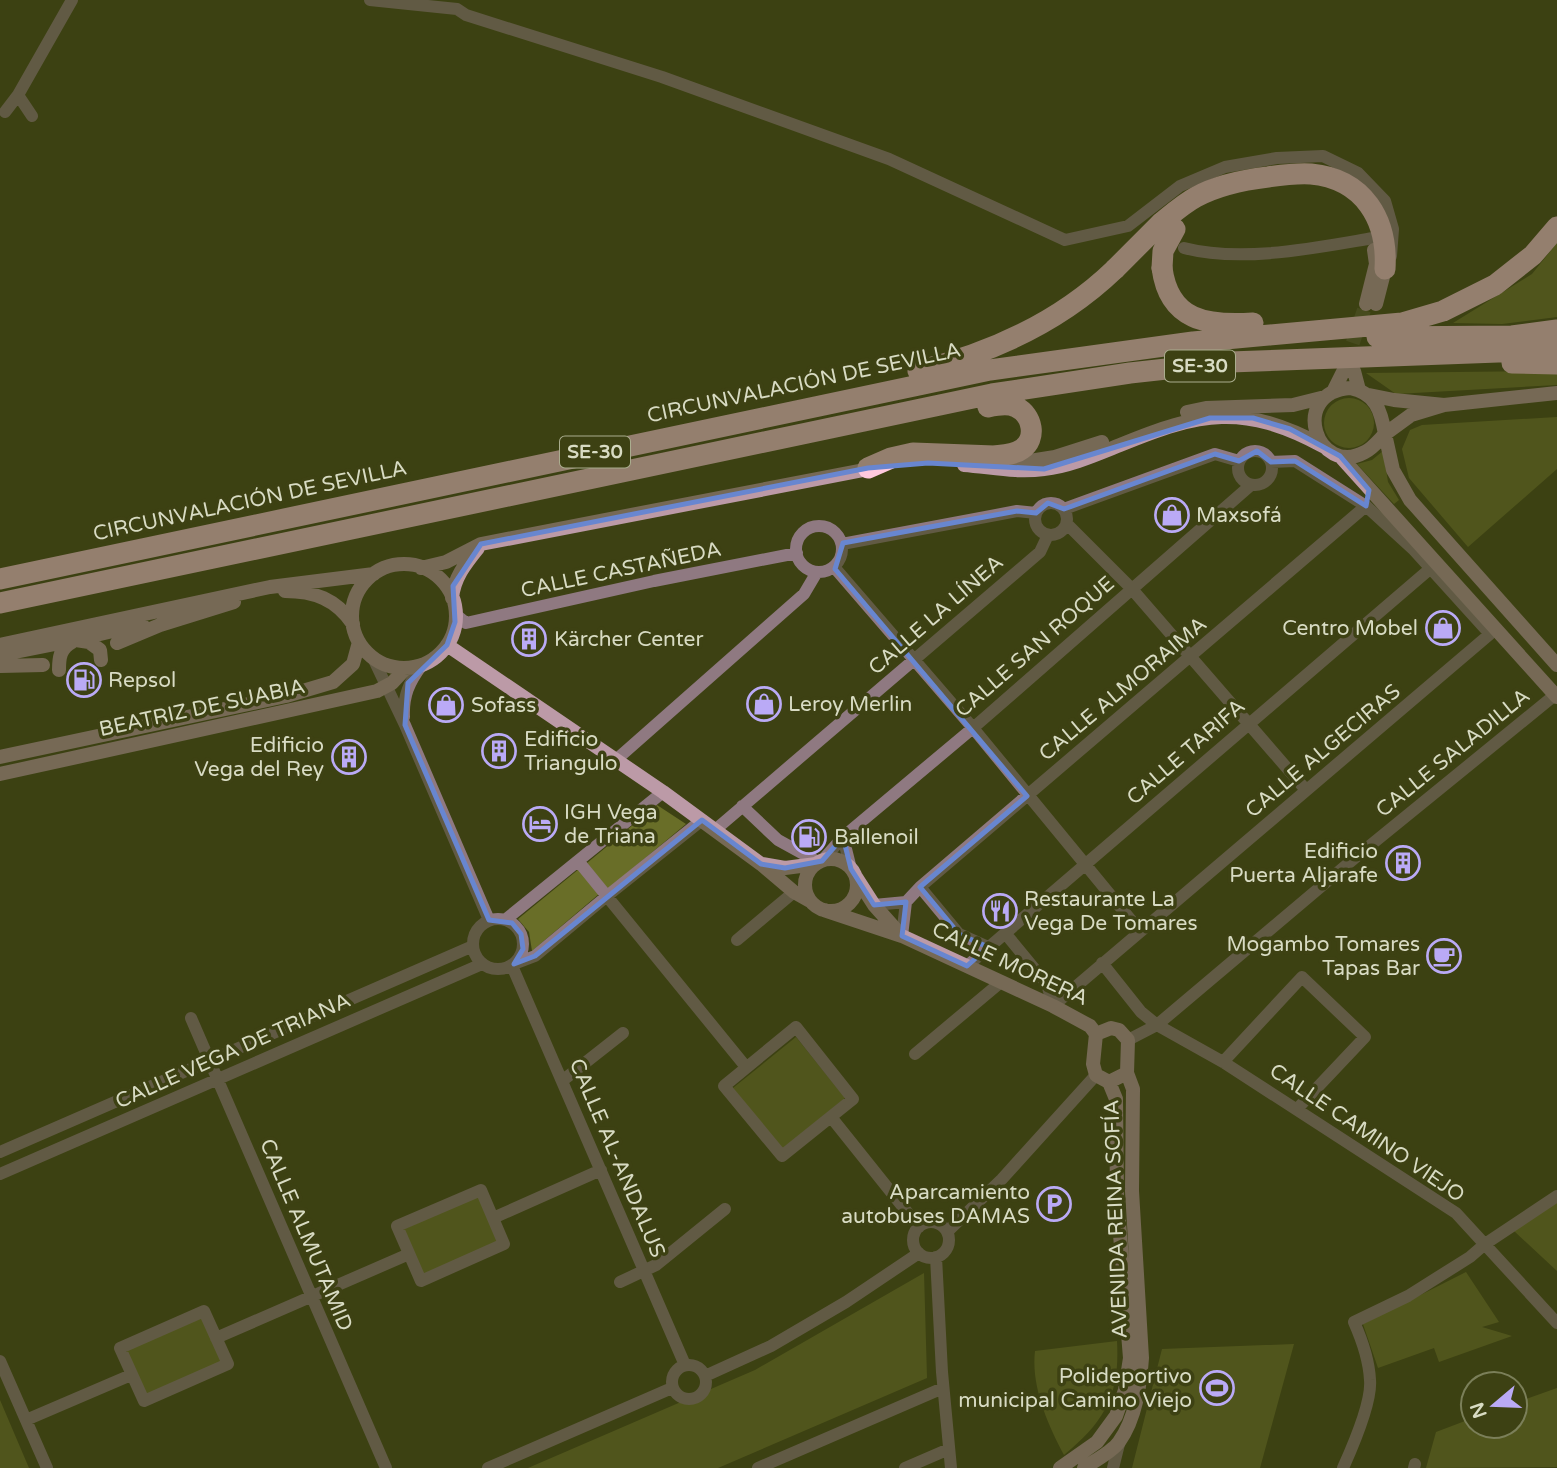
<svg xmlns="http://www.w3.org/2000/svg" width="1557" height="1468" viewBox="0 0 1557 1468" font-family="'Varela Round',sans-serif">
<rect width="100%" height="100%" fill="#3d4113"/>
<path fill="#696e28" d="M1557 243V317L1502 324 1453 323 1532 274Z
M1557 371V385L1396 394 1366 373Z
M1324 423a25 25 0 1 1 50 0a25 25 0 1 1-50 0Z
M1557 417V469L1468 547 1409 478 1402 449 1410 430 1422 425Z
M1383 451 1388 482 1399 500 1394 504 1357 464 1372 460Z
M657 805 686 824 608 889 587 863Z
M579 869 599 894 532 951 529 932 518 919Z
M796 1037 845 1098 782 1149 733 1088Z
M480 1195 500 1242 423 1276 402 1230Z
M1557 1202V1271L1514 1231Z
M1466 1272 1499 1322 1482 1327 1512 1336 1439 1362 1434 1348 1378 1368 1363 1324Z
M924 1273 927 1378 718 1468H528L755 1370Z
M203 1315 224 1361 146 1396 126 1350Z
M1117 1341C1120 1395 1105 1421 1064 1455 1047 1423 1031 1386 1035 1351Z
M1294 1344 1260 1468H1132L1162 1349Z
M1557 1388V1467L1426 1468 1436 1432 1473 1418V1426H1515V1403Z
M0 1400 29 1468H0Z"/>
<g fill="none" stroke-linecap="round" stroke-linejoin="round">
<path stroke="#54582d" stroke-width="14" stroke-dasharray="14 7" stroke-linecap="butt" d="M1346 363 1366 304"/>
<path stroke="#8f7981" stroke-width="12" d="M370 0 457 9 466 15 662 77 889 159 1065 240 1128 226 1180 186 1225 167 1277 158 1323 156 1358 173 1385 201 1393 229 1391 256
M5 112 18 95
M32 116 18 95 72 0
M1184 248C1242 263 1314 248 1373 238
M1238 468a17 17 0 1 1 34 0a17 17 0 1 1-34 0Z
M1035 519a16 16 0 1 1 32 0a16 16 0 1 1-32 0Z
M1064 509 1215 454 1239 461
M1067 524 1131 588 1306 790
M796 549a23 23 0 1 1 46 0a23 23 0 1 1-46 0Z
M842 544 1017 511 1036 513
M834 567 973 728 1140 931
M455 614 466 623 654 581 797 553
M373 658 405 725 489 920
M404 717C403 696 409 682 422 665
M617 759 804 594 817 572
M742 806 778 840 818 862
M715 830 1040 552 1048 535
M843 837 851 869
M822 861 843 837 973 728 1251 485
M579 862 746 1067
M920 887 959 934 988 947
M906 902 920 887 1366 506
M874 905 906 902
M473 944a25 25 0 1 1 50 0a25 25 0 1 1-50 0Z
M505 920 663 792
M1005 933 1047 984 1053 1006 1490 634 1413 549 1366 506 1295 461 1271 462
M902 936 906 902
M737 940 794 892
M1102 963 1141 1012 1157 1025 1356 857 1555 695
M514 964 535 956 607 896 702 820
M512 966 685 1365
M967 966 1431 568
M191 1018 386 1468
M796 1027 853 1099 782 1156 724 1086Z
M1128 1040 1157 1025 1223 1062 1456 1213 1557 1323
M915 1054 1001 982
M1223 1062 1302 977 1365 1037 1297 1109
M562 1081 623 1033
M831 1117 919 1227
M0 1152 473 946
M0 1174 482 964
M481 1190 504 1244 421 1281 397 1226Z
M493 1218 601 1170
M913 1240a18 18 0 1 1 36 0a18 18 0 1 1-36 0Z
M947 1232 1002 1179 1096 1075
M936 1257 942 1372 951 1468
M620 1282 656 1265 725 1209
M204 1311 228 1364 144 1401 120 1348Z
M216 1338 409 1254
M0 1361 47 1468
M672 1382a17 17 0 1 1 34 0a17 17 0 1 1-34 0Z
M705 1376 771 1346 846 1302 919 1253
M26 1420 131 1375
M488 1468 672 1388
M758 1468 943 1388
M905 1468 949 1449
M1113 1468 1119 1444
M1343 1468C1352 1448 1372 1401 1370 1380 1369 1359 1362 1340 1354 1322L1408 1296 1470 1257 1485 1244 1557 1196
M1414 1468 1415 1464"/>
<path stroke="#bc9aa7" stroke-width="14" d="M1366 304 1376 264 1374 250
M1376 304 1385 269
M1354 371 1359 390
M1350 388C1376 393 1381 411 1385 434 1379 440 1373 448 1365 452 1317 478 1288 393 1350 388Z
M1333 392 1343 372
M1369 395 1394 400 1444 405 1557 393
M1444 405 1411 415 1385 434 1393 470 1410 500 1557 665
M1187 412 1206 408 1293 405 1325 397
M1340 456 1557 697
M1016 463 1055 457 1102 442
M964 465C991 467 1017 473 1044 469 1070 466 1095 455 1120 445 1200 412 1243 403 1323 446
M352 616a52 52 0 1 1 104 0a52 52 0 1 1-104 0Z
M421 568 446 562 481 544 874 468
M285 591C314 591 336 599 353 624
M452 598C454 578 465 564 478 548
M76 640 89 642 100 650 101 660
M117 643 160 625 234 602
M0 645 270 587 374 574
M447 645 663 792 761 864 794 892 810 901
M0 655 75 640 142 624
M0 666 43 665
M59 670C59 657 60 649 72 642
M0 757 286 696 333 682 353 664 359 642
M0 774 377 691 392 683 406 668
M805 885a26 26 0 1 1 52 0a26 26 0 1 1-52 0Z
M762 864 785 868 816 864
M856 877 874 905 899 933
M824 910 902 936 1053 1006 1090 1026 1096 1034
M1111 1028 1119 1030 1128 1040 1127 1073 1109 1082 1096 1075 1093 1064 1096 1034Z
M1060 1468 1097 1442 1116 1416 1125 1390 1130 1358 1117 1197 1116 1099 1109 1082
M1084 1468C1094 1461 1112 1452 1119 1442 1136 1418 1140 1386 1142 1358L1132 1191 1133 1089 1127 1073"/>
<path stroke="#ffc9de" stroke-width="21" d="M1161 223C1172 214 1183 204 1196 197 1218 185 1243 180 1268 177 1282 175 1297 173 1311 174 1364 179 1388 220 1385 269
M1162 268C1169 321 1207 326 1253 323
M1377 337 1512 336 1557 330
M1512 363 1557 364
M918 371C992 353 1060 322 1115 269
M868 468 891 458 913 453 994 456C1003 455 1014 455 1022 449 1037 439 1033 415 1016 407 1008 403 997 405 988 407
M0 579 990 370 1193 342 1402 323 1443 311 1495 285 1533 255 1557 227
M0 603 992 394 1130 373 1230 362 1525 351 1557 347"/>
<path stroke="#ffc9de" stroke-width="21" d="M1162 268 1163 251 1175 229
M1115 269 1161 223"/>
</g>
<path d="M0 0H1557V1468H0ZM1210 418H1253L1290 429 1340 456 1369 490 1366 506 1295 461 1271 462 1257 451 1239 461 1215 454 1064 509 1048 503 1036 513 1017 511 843 543 835 569 1027 796 920 887 959 934 988 947 967 966 902 936 906 902 874 905 851 869 843 837 822 861 785 868 761 864 702 820 535 956 514 964 523 949 521 934 512 923 489 920 405 725 408 683 447 645 455 622 453 586 481 544 868 468 928 463 1044 469Z" fill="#3d4113" fill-opacity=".55" fill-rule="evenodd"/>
<path fill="none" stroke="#6886d0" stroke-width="5" stroke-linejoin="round" d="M1210 418H1253L1290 429 1340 456 1369 490 1366 506 1295 461 1271 462 1257 451 1239 461 1215 454 1064 509 1048 503 1036 513 1017 511 843 543 835 569 1027 796 920 887 959 934 988 947 967 966 902 936 906 902 874 905 851 869 843 837 822 861 785 868 761 864 702 820 535 956 514 964 523 949 521 934 512 923 489 920 405 725 408 683 447 645 455 622 453 586 481 544 868 468 928 463 1044 469Z"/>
<defs>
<g id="shop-ring" transform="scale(1.75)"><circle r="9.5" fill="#3d4113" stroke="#baaaf6" stroke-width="1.5"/><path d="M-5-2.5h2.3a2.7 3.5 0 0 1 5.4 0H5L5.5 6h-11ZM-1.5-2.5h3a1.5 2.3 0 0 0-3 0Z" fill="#baaaf6"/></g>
<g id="building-ring" transform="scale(1.75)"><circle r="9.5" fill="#3d4113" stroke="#baaaf6" stroke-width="1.5"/><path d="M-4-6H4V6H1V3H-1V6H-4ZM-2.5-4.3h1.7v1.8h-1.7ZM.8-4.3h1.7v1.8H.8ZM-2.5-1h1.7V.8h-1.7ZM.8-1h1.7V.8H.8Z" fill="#baaaf6"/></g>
<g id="fuel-ring" transform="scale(1.75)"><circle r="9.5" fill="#3d4113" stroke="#baaaf6" stroke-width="1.5"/><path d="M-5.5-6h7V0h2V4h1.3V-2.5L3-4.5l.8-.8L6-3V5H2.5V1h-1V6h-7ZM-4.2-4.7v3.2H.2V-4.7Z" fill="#baaaf6"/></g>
<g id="hotel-ring" transform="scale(1.75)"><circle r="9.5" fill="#3d4113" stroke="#baaaf6" stroke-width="1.5"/><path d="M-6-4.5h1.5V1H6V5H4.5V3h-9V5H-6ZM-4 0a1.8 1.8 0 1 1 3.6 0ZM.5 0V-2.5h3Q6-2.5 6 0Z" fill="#baaaf6"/></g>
<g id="restaurant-ring" transform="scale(1.75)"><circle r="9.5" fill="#3d4113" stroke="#baaaf6" stroke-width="1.5"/><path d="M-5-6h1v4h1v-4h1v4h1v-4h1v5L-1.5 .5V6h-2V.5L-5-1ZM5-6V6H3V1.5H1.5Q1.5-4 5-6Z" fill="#baaaf6"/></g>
<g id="cafe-ring" transform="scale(1.75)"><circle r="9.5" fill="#3d4113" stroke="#baaaf6" stroke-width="1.5"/><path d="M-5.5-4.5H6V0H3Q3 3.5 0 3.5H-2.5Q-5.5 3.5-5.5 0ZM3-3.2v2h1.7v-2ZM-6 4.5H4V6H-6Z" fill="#baaaf6"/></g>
<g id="parking-ring" transform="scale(1.75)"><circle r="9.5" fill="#3d4113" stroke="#baaaf6" stroke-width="1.5"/><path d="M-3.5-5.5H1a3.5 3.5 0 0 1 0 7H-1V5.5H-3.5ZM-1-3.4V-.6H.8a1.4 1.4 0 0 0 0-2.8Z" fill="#baaaf6"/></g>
<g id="stadium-ring" transform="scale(1.75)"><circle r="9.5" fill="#3d4113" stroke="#baaaf6" stroke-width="1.5"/><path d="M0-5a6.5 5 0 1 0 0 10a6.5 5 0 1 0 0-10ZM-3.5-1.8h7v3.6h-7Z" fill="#baaaf6"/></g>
</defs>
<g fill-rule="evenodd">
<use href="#shop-ring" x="1172" y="515"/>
<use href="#shop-ring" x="1443" y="628"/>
<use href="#building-ring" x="529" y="639"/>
<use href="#fuel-ring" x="84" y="680"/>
<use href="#shop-ring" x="764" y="704"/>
<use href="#shop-ring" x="446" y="705"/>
<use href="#building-ring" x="499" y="751"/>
<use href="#building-ring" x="349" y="757"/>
<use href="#hotel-ring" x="540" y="824"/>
<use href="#fuel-ring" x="809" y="837"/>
<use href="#building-ring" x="1403" y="863"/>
<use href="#restaurant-ring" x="1000" y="911"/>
<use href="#cafe-ring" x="1444" y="956"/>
<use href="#parking-ring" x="1054" y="1204"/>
<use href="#stadium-ring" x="1217" y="1388"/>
</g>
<g text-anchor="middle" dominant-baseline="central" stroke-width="7" stroke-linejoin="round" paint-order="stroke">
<g fill="#3d4113" stroke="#aaad8e" stroke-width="2">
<rect x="1165" y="350.5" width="70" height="31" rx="5"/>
<rect x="560" y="436.5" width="70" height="31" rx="5"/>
</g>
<g font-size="19" font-weight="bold" fill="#d8dbc3">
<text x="1200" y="366">SE-30</text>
<text x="595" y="452">SE-30</text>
</g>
<g font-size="21" fill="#d8dbc3" stroke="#3d4113">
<text transform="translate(804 383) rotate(-12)">CIRCUNVALACIÓN DE SEVILLA</text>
<text transform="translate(250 501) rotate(-12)">CIRCUNVALACIÓN DE SEVILLA</text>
<text transform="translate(621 570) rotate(-12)">CALLE CASTAÑEDA</text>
<text transform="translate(936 615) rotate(-41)">CALLE LA LÍNEA</text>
<text transform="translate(1035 647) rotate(-41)">CALLE SAN ROQUE</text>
<text transform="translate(1123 689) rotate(-40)">CALLE ALMORAIMA</text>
<text transform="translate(202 708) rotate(-12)">BEATRIZ DE SUABIA</text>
<text transform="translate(1323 751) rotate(-40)">CALLE ALGECIRAS</text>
<text transform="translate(1186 752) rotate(-41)">CALLE TARIFA</text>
<text transform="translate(1453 753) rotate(-39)">CALLE SALADILLA</text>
<text transform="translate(1010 964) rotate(25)">CALLE MORERA</text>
<text transform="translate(233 1051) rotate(-24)">CALLE VEGA DE TRIANA</text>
<text transform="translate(1367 1133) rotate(34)">CALLE CAMINO VIEJO</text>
<text transform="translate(617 1158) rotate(67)">CALLE AL-ANDALUS</text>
<text transform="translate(1116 1219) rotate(-92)">AVENIDA REINA SOFÍA</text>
<text transform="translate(306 1235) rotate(67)">CALLE ALMUTAMID</text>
</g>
<g font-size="21" fill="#d8dbc3" stroke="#3d4113" text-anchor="start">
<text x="1196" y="515">Maxsofá</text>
<text x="1418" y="628" text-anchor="end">Centro Mobel</text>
<text x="554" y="639">Kärcher Center</text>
<text x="108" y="680">Repsol</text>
<text x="788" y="704">Leroy Merlin</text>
<text x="471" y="705">Sofass</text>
<text x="524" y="739">Edificio<tspan x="524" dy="24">Triangulo</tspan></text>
<text x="324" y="745" text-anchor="end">Edificio<tspan x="324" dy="24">Vega del Rey</tspan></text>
<text x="564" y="812">IGH Vega<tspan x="564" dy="24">de Triana</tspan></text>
<text x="834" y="837">Ballenoil</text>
<text x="1378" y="851" text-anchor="end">Edificio<tspan x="1378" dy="24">Puerta Aljarafe</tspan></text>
<text x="1024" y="899">Restaurante La<tspan x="1024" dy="24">Vega De Tomares</tspan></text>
<text x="1420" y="944" text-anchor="end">Mogambo Tomares<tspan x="1420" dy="24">Tapas Bar</tspan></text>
<text x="1030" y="1192" text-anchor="end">Aparcamiento<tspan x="1030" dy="24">autobuses DAMAS</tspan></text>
<text x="1192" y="1376" text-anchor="end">Polideportivo<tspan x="1192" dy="24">municipal Camino Viejo</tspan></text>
</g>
</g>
<g transform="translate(1494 1405) rotate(251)"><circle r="33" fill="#3d4113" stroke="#7b7f59" stroke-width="2"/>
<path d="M0-5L12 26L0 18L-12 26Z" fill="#baaaf6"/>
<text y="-10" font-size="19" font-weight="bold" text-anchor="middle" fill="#d8dbc3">N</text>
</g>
</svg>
